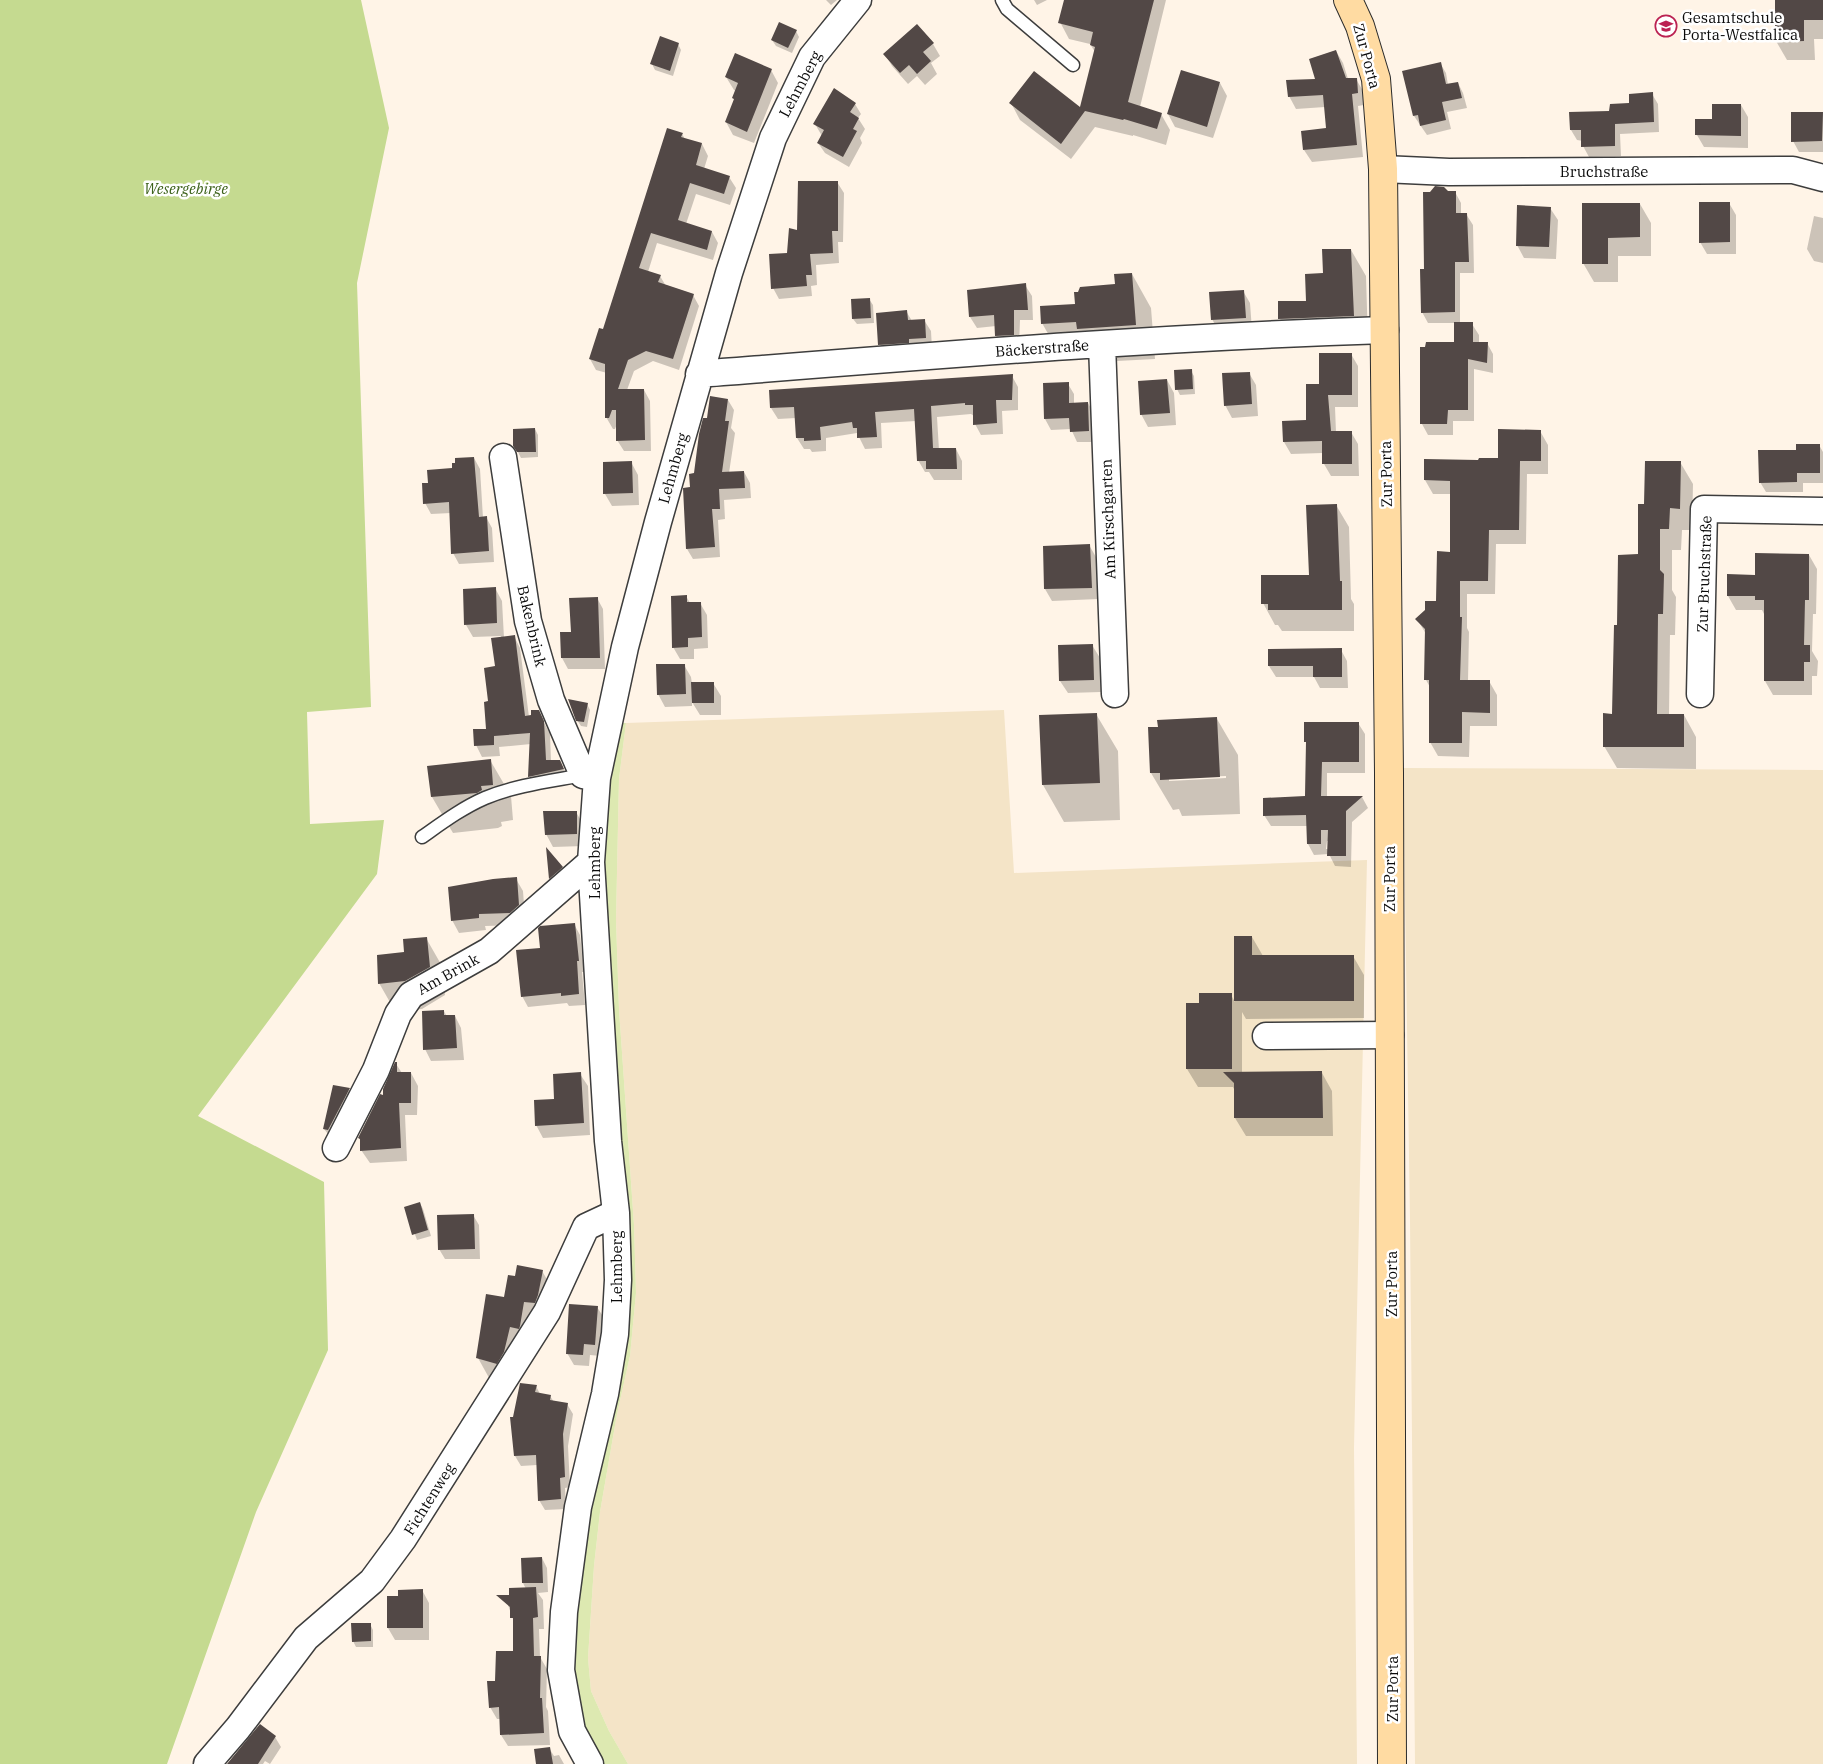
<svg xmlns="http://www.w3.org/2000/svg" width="1823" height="1764" viewBox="0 0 1823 1764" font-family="'IBM Plex Serif',serif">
<rect width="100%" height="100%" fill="#fff4e7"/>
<path fill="#f4e4c7" d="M1004 710 1014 873 1367 860 1354 1448 1357 1764H628L609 1731 591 1691 588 1658 594 1566 600 1512 617 1414 630 1356 636 1293 634 1225 619 1009 616 920 619 779 626 723Z
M1403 768 1823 770V1764H1415L1410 1220Z"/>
<path fill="#dde9b1" d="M607 723H626L619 779 616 920 619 1009 634 1225 636 1293 630 1356 617 1414 600 1512 594 1566 588 1658 591 1691 609 1731 628 1764H589L561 1669 612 1290 590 887Z"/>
<path fill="#c5da90" d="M0 0H361L389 128 357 283 371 707 307 712 310 824 384 820 377 874 198 1116 324 1182 328 1350 256 1512 167 1764H0Z"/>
<path fill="#0003" fill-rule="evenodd" d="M826 0H837L831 5Z
M1034 0H1047L1037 5Z
M1066 0H1166L1140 107 1161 114 1170 130 1166 145 1133 135V136L1095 127 1071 159 1020 120 1011 103 1080 109 1095 52 1090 44 1069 39 1060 22Z
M1776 0H1823V39H1814L1815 60H1787L1776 41Z
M796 31 799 37 792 53 776 46 772 40Z
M678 44 681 50 673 76 655 70 652 64Z
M933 44 940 56 931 63 937 74 925 85 917 76 908 84 892 66 885 54Z
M1336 51 1343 63 1348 79H1356L1363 91 1364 105 1358 106 1363 157 1312 162 1304 150 1327 130 1325 107 1296 109 1289 96 1317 80Z
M1440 63 1446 73 1448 85 1458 83 1463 93 1467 108 1447 112 1451 129 1427 135 1414 116 1404 72Z
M771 70 778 83 754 143 733 135 726 122 735 101 733 98 736 91 734 90 726 77Z
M1220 83 1227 96 1213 138 1175 127 1168 114Z
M834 89 855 104 861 114 858 118 865 129 860 138 862 143 849 167 825 153 818 143 822 136 815 124Z
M1652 94 1658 104 1659 132 1620 134 1621 156 1589 157 1583 146V141L1577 140 1571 130Z
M1741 105 1748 117V148L1704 147 1697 135 1714 120Z
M1792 113H1823V152H1799L1793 141Z
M682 134 685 139 702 144 708 156 704 169 729 177 736 188 730 205 696 194 686 224 712 232 718 243 713 260 657 243 648 272 660 276 666 286 693 295 699 306 679 370 653 361 634 371 627 390H644L650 401 651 451H624L617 440V424L615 429H613L606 417 607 373 596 370 590 359 604 331Z
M837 182 844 193 843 242H838L839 263 816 265 817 285 811 286 812 296 779 299 773 288 798 231Z
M1448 192H1455L1461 203V214H1466L1473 225 1474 273H1460V324H1472L1479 335V343H1487L1493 354V373L1474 369V421H1453V435H1428L1422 424 1456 343V323H1428L1422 312 1425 270Z
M1729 203 1736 215V254H1707L1700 242Z
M1640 204 1651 223V256H1618V282H1594L1583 263Z
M1550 208 1558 220 1556 259 1524 258 1517 245Z
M1814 216 1823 218V263L1814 261 1807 249Z
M1351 250 1366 276 1368 342 1295 345 1280 319 1307 302Z
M1132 274 1151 308 1155 359 1098 362 1094 356 1061 357 1042 323 1116 285Z
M1025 285 1032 296 1033 320H1020L1019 346 1003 347 996 336V326L977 328 970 317Z
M1243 291 1250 303 1252 330 1219 332 1212 319Z
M869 299 873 305 874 323 857 324 853 319Z
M906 311 912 321 924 320 931 331 932 349 886 356 880 344Z
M1351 354 1358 366V407H1335L1336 432H1351L1358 444 1359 476H1331L1324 464 1323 453 1291 454 1284 442 1307 422 1321 385Z
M1191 371 1194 376 1195 394 1180 395 1177 389Z
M1249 373 1256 385 1258 416 1232 418 1225 405Z
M1012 376 1018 387V410L1002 411 1003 434 981 435 975 424 974 416 971 414 937 417 939 450 956 449 962 461V480H934L929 472H925L918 460 916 421 881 423 882 448 865 449 857 433 826 438V451L812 452 810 449H804L797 438 796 418 778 419 771 408 770 391Z
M1167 380 1174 393 1176 425 1148 427 1141 414Z
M1068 384 1074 394V404L1088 403 1094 414 1095 442H1077L1071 429 1051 430 1045 419Z
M728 400 734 410 731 428 735 433 729 473 744 472 750 483 751 498 724 500 725 519 718 520 720 557 693 559 687 549 691 488 708 420Z
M535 429 538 435V457L521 458 515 446Z
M1540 431 1548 445V474H1527L1526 544H1496L1495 594H1467V628L1469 632 1468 681H1489L1497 695V726H1470L1469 757 1438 756 1430 742 1431 689 1426 680V634L1417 619 1437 602 1451 553V494H1433L1425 480V460L1479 461 1499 459Z
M1819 445 1823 452V483H1803V492H1766L1760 482 1797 451Z
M474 458 480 469 483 518 486 517 492 528 494 562 459 564 453 553 451 513 431 514 425 503 429 484Z
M631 462 638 475 639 505 612 506 605 494 604 463Z
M1680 462 1693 484 1692 530H1682L1681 550H1672V590L1676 597 1675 635H1670L1669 715H1684L1696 737V769L1617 768 1604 746 1614 715 1619 627 1639 555 1645 505Z
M1336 505 1349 527 1351 599 1354 604V631H1282L1278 625H1275L1263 603 1310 576Z
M1089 545 1096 557 1098 599 1052 601 1045 589 1044 547Z
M1809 555 1817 569 1816 614H1813L1812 651 1818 661 1817 676H1812V695H1773L1765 681 1764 614 1762 610H1736L1728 596Z
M495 588 502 601 504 638 514 636 520 648 529 717 538 711 550 734 551 761H560L569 780 536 787 529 776 531 744 499 747 500 756 482 757 476 745 487 730 490 703 501 636 473 637 466 625Z
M686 596 690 603H700L707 615 708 648 694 649V659H680L673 647Z
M597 598 603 609 605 669H568L562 658 572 633Z
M1092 645 1100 658 1101 692 1068 693 1060 681Z
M1341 650 1347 661 1348 688H1320L1314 677H1276L1269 666V651Z
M684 665 691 677 692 684 713 683 721 696V715H700L692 702V706L665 707 658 694Z
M587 704 590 710 587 727 581 726 577 720Z
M1096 714 1118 751 1120 820 1064 822 1043 785Z
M1217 719 1238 755 1240 814 1182 816 1179 809 1173 810 1151 773 1150 729ZM1226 776V778L1169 781V778Z
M1358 723 1365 734V773H1327V797H1362L1368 808 1352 822 1351 867 1335 866 1329 854 1314 855 1308 844 1307 826H1271L1264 815 1306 797 1307 744 1306 741ZM1327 841H1329V849H1326Z
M490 760 511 796 513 820 501 822 502 826 498 828 453 833 432 797 429 768Z
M576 812 583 824 584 846 553 847 546 834Z
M548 851 562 867 569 880 557 890 550 879Z
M516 879 523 891 525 918 517 925 485 926 486 930 459 933 452 920 463 886 466 884Z
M574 924 580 935 584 972H582L585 1005 569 1006 567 1003 528 1007 522 996 542 949Z
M1252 937 1263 956H1353L1364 975V1018L1246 1019 1242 1012V1073H1322L1332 1091 1333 1136H1246L1235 1118V1091L1233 1087H1198L1187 1069 1200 1005 1231 995 1235 1002 1236 938Z
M426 938 442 966 445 995 422 1009 395 1011 379 983 406 954Z
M444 1011 447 1017 455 1016 461 1028 464 1060 431 1061 425 1049Z
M396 1064 402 1073H411L418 1086 417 1115H405L407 1161 370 1163 361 1150V1142L359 1138 384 1096Z
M580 1074 588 1086 590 1135 543 1138 536 1125 556 1100Z
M349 1090 352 1095 331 1135 328 1134 324 1129Z
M420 1203 423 1209 431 1236 417 1240 405 1207Z
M473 1215 479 1225 480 1259H445L439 1249Z
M542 1271 558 1298 493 1385 478 1358 516 1278Z
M597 1307 604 1318 601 1356 590 1355 589 1366 574 1365 567 1353Z
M536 1386 540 1394 550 1396 554 1402 567 1404 573 1414 568 1446 570 1487 565 1488 566 1509 545 1510 539 1500 537 1465 521 1466 515 1456Z
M542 1558 547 1568 548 1592 538 1593 543 1600 544 1629H539L540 1657 547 1669 546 1707 548 1711 550 1745 508 1746 501 1735V1719H497L490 1707 497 1682 514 1653V1622L508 1605 526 1589 523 1583Z
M422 1590 429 1603V1640H395L388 1628 399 1597Z
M370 1624 373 1630V1647H356L353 1641Z
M275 1737 281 1747 270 1764 265 1761 263 1764H228Z
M549 1748 554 1756 559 1755 564 1764H537Z"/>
<path fill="#524846" d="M1064 0H1154L1128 102 1162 113 1157 129 1124 119 1123 120 1085 111 1061 144 1009 103 1034 71 1080 107 1095 47 1090 45 1093 32 1058 23Z
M1775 0H1823V20H1804V41L1775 42Z
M779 22 797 30 788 48 771 40Z
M917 24 934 43 923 52 931 61 917 74 909 65 900 73 883 54Z
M660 36 679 43 670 71 650 64Z
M1336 50 1346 78H1357L1358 93 1352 94 1357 145 1303 150 1301 131 1326 128 1323 95 1288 97 1286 80 1315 79 1309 59Z
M735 53 772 69 747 132 725 122 734 99 732 98 738 83 725 77Z
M1441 62 1446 84 1458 82 1462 98 1442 102 1446 120 1420 126 1418 115 1413 116 1402 71Z
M1181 70 1220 82 1207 127 1167 114Z
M834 88 856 103 850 112 859 118 853 129 857 131 843 157 817 143 824 130 813 124Z
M1653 92 1654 122 1615 124V146L1581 147V130H1570L1569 112 1609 111 1610 104 1629 103V94Z
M1712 104H1741V136L1695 135V119H1712Z
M1791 112H1823L1822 141 1791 142Z
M667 128 683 133 681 137 702 143 696 165 730 176 724 194 690 183 678 220 712 231 707 250 651 233 639 268 661 275 658 282 694 294 673 359 646 351 628 360 618 389H644L645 440 616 441V410H612L609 418H605V364L589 359 599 328 603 329Z
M798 181H838V231H832L833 253 810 254 812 275H806L807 286 771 289 769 254 787 253 789 228 797 230Z
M1435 186 1444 187 1448 191H1456V213H1467L1469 262H1455V312L1421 313 1420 269H1424L1423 192H1430Z
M1699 202H1730V242L1699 243Z
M1582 203H1640V237L1608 238V264H1582Z
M1517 205 1551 207 1549 247 1516 246Z
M1322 249H1351L1354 316 1278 319V301H1306L1305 274 1323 273Z
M1132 273 1136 325 1077 329 1076 322 1041 324 1040 306 1075 304 1074 292H1078L1080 287 1115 284 1114 274Z
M1026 283 1028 310H1014V335L995 336 994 315 969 317 967 290Z
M1244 290 1246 318 1211 320 1209 292Z
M870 298 871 318 852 319 851 299Z
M907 310 908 320 925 319 926 338 909 339V343L878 345 876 313Z
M1454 322H1473V342H1488L1487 363 1468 359V410H1448L1447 424H1420V347H1425L1426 342H1454Z
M1319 353H1352V395H1328L1331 431H1352V464H1322V441L1283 442 1282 421 1306 420V384H1319Z
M1192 369 1193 389 1175 390 1174 370Z
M1250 372 1252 404 1224 406 1222 373Z
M1013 374 1012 400H996L997 423 973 425V405H965V403L931 406 933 448H956L957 469H926V461H917L914 409 875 412 877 437 857 438V428H853L852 422 820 427 821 440 804 441V438H796L794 407 770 408 769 390Z
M1167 379 1170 413 1140 415 1138 381Z
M1069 382V403L1088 402 1089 431 1070 432 1069 418 1044 419 1043 383Z
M710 396 728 399 725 421H729L722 472 744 471 745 488 719 489 720 509H712L715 547 686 549 683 488 690 487 689 474 694 473 699 434 703 418H707Z
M535 428 536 452H517L513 446V429Z
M1498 429 1541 430V461H1520L1519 530H1489L1488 581H1460V617H1462L1460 680H1490V713L1462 712V743H1429V680H1424L1425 629 1415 619 1425 610V601H1436L1437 551 1450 552V481L1424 480V459L1478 460 1479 458H1498Z
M1796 444H1820V473H1797V482L1759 483 1758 450H1796Z
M474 457 479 517 487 516 489 551 451 554 449 502 423 504 422 483H428L427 470 452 468V463H455V458Z
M632 461 633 493 603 494V462Z
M1645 461H1681L1680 509 1670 508 1669 529H1660V570L1664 574 1663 614H1658L1657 714H1684V747H1603V713L1612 714 1614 625H1617L1618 555 1638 554V504H1644Z
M1337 504 1340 581H1342V610H1268V604H1261V575H1309L1306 505Z
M1090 544 1092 588 1044 589 1043 546Z
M1755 553 1809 554V600H1805L1804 645H1810V662H1804V681H1764V600H1755V596H1727V574L1755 575Z
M496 587 497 623 464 625 463 589Z
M687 595V602H701L702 637 688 638V647L672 648 671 596Z
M598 597 600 658H561L560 632H571L569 598Z
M515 635 525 716 531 715V710H539L544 721 546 760H560L564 769 528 777 530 733 494 736V745L474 746 473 729H486L484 702 488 701 484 668 495 666 491 638Z
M1093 644 1094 680 1059 681 1058 645Z
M1342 648V677H1313V666H1268V649Z
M656 664H685L686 694 657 695Z
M691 682H714V703H692Z
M568 699 588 703 584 722 576 721Z
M1097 713 1100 783 1042 785 1039 715Z
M1217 717 1220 777 1160 780V773H1150L1148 727H1158L1157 720Z
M1304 722H1359V762H1322L1321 796H1363L1346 811V856H1327L1328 830H1321V844H1307L1306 815 1263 816V798L1305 796 1306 742H1304Z
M491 759 493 785 481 786 482 790 477 793 431 797 427 766Z
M543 811H577V834L545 835Z
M546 847 563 867 549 879Z
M517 877 519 905 510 913 479 914V918L451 921 448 887 493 879Z
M575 923 579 961H577L579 994 561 996V993L521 997 516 950 540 948 538 928 540 926Z
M1234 936H1252V955H1354V1001H1234Z
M427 937 430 967 405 981 378 984 377 955 404 952 403 939Z
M1199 993H1232V1069H1186V1003H1199Z
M444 1010V1015H455L457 1048 423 1050 422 1011Z
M395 1062H397V1072H411V1103H399L401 1148 360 1151V1139L358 1138 380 1094 383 1095V1089Z
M1322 1071 1323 1118H1234V1083L1223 1072Z
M581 1072 584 1123 535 1126 534 1100 554 1099 553 1074Z
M333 1085 350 1088 328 1130 323 1129Z
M420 1202 428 1230 412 1235 404 1207Z
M474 1214 475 1249 438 1250 437 1215Z
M517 1265 543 1270 538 1295 535 1303 524 1302 520 1326 519 1329 510 1327 504 1352 497 1364 476 1358 486 1294 504 1297 508 1275 515 1276Z
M569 1304 598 1306 595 1345 584 1344 583 1355 566 1354Z
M520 1383 537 1385 535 1392 551 1395 550 1400 568 1403 563 1434 565 1477 560 1478 561 1499 538 1501 536 1455 514 1456 510 1417H513Z
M542 1557 543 1583H522L521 1558Z
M536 1587 538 1617 533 1618 534 1656H541L540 1698H542L544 1733 500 1735 499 1707 489 1708 487 1681H495L496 1651H513V1618H510V1607L496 1595H509V1588Z
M423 1589V1628H387V1596H398V1590Z
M351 1623H371V1641L352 1642Z
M260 1724 276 1736 258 1764H227Z
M550 1747 553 1764H536L534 1749Z"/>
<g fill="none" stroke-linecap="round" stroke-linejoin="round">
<g stroke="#3d3d3d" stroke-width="15">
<path id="service" d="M1002 0 1007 9 1073 65
M422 837C442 823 462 808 485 798 516 785 551 781 583 775"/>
</g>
<g stroke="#3d3d3d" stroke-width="29">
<path id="minor" d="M1383 169 1449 172 1793 170 1823 178
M1102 344 1115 694
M699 374C928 356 1156 337 1385 330
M503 457 528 621 551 700 583 775 597 778
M1700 694 1704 509 1823 511
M1266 1036 1390 1035
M336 1148 376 1070 398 1014 411 995 489 951 591 862
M207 1764 238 1728 306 1638 372 1581 403 1539 547 1312 586 1227 616 1213
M590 1764 572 1731 561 1670 564 1612 578 1507 605 1394 615 1334 618 1280 616 1213 608 1141 591 862 597 778 625 647 658 522 729 273 773 138 812 57 858 0"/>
</g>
<g stroke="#2c2c2c" stroke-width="30">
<path id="secondary" d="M1348 0 1360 26 1376 79 1383 169 1389 773 1392 1764"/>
</g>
<use href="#service" stroke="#fff" stroke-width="12"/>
<use href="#minor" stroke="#fff" stroke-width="26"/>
<use href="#secondary" stroke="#ffdba2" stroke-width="28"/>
</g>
<defs>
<g id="school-ring" transform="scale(1.125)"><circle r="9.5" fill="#fff" stroke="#bb2152" stroke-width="1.5"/><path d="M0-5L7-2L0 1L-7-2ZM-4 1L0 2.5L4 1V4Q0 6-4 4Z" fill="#bb2152"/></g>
</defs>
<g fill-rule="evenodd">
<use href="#school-ring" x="1666" y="26"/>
</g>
<g text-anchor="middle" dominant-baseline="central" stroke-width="5" stroke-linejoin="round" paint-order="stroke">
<g font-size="15" fill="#0a0a0a" stroke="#fff" text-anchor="start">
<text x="1682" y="17">Gesamtschule<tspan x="1682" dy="17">Porta-Westfalica</tspan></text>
</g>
<g font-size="15" fill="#0a0a0a" stroke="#fff">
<text transform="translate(1367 56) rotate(75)">Zur Porta</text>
<text transform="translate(800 84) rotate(-62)">Lehmberg</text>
<text x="1604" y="171">Bruchstraße</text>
<text transform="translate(1042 348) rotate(-4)">Bäckerstraße</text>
<text transform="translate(673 468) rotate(-74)">Lehmberg</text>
<text transform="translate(1386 474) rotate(-91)">Zur Porta</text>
<text transform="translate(1108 519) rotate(-92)">Am Kirschgarten</text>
<text transform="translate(1704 574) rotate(-88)">Zur Bruchstraße</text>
<text transform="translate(532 626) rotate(77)">Bakenbrink</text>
<text transform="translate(594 863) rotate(-90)">Lehmberg</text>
<text transform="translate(1389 879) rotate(-90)">Zur Porta</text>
<text transform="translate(448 974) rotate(-29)">Am Brink</text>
<text transform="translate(616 1267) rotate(-90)">Lehmberg</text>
<text transform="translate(1391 1284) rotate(-90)">Zur Porta</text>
<text transform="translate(429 1499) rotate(-58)">Fichtenweg</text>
<text transform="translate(1392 1689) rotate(-90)">Zur Porta</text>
</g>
<g font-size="15" font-style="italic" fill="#3c611a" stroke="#fff">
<text x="186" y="188">Wesergebirge</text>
</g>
</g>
</svg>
